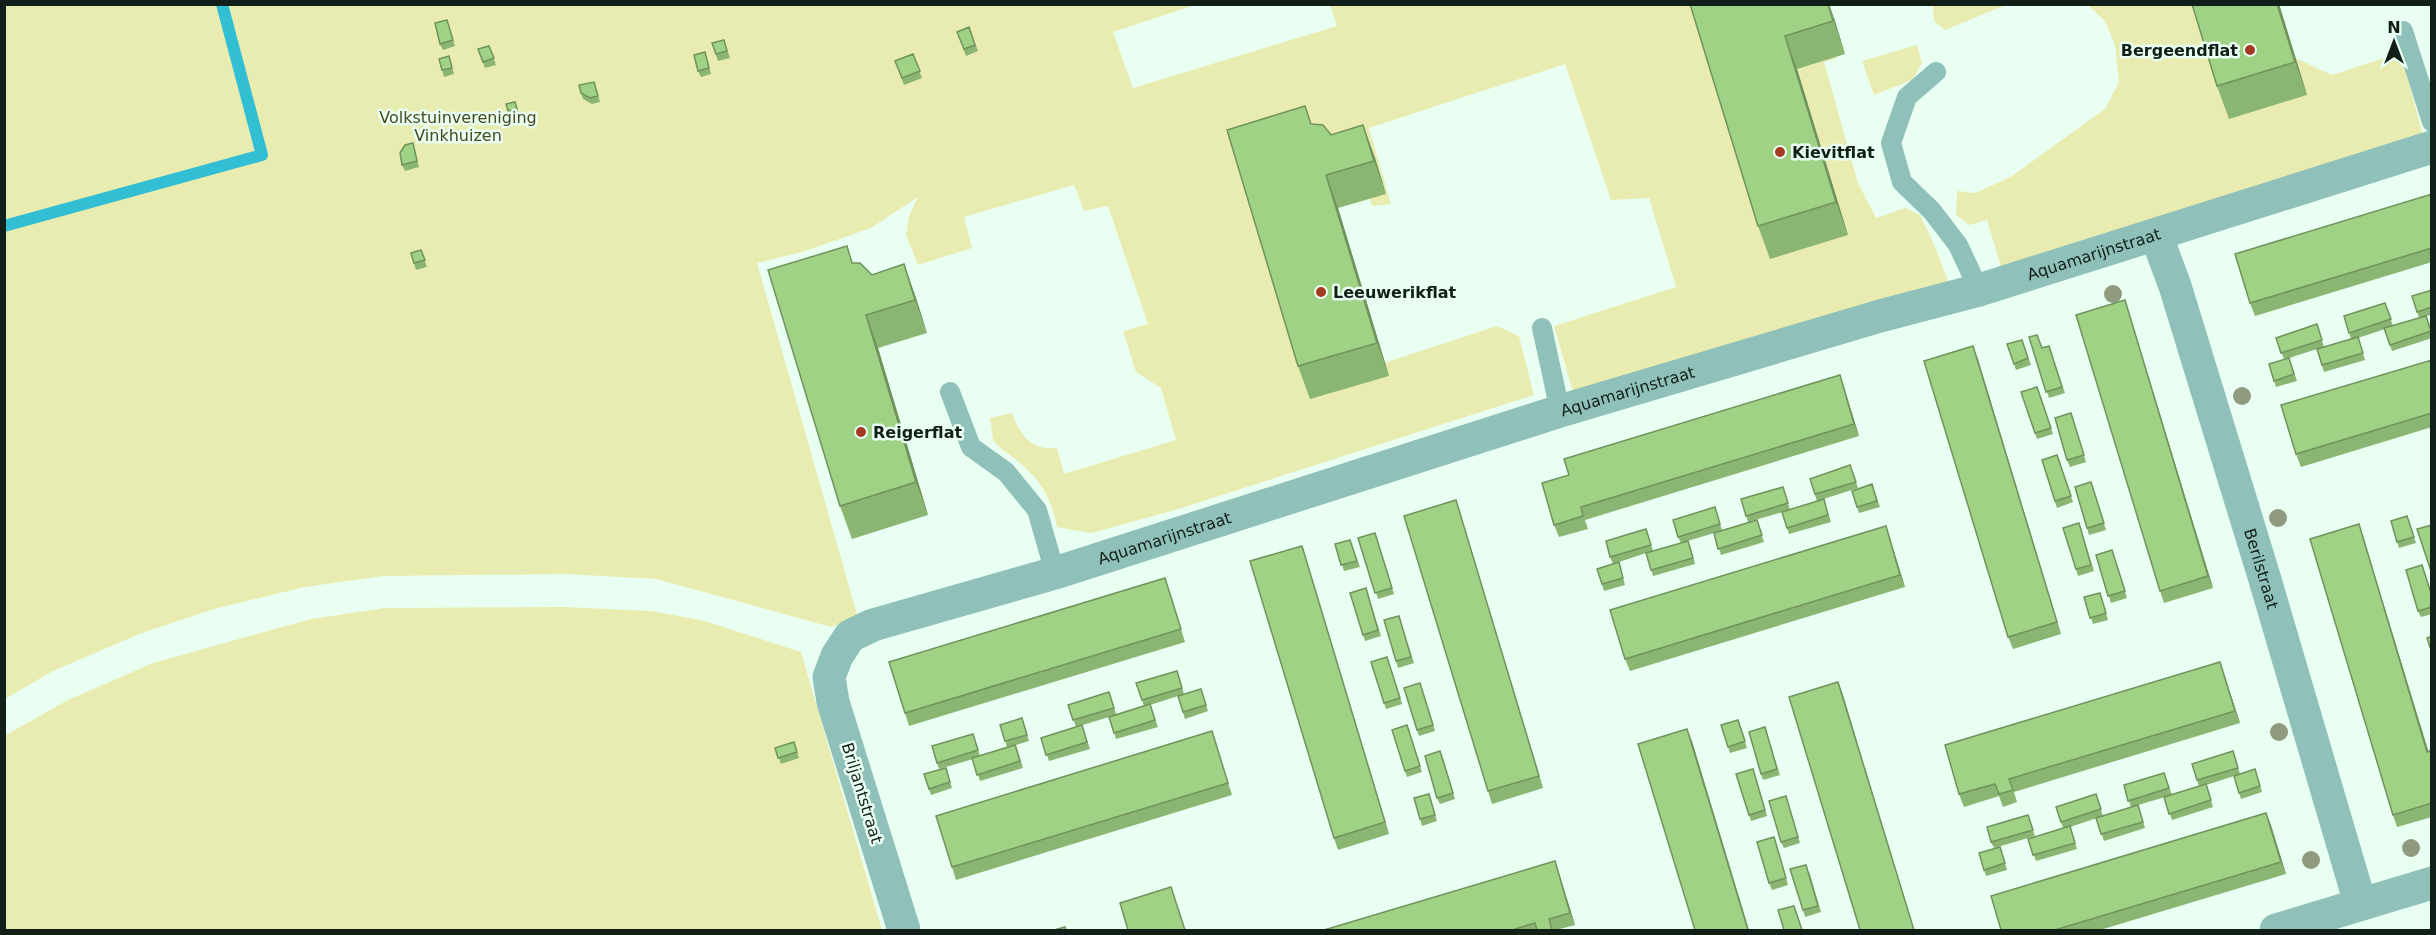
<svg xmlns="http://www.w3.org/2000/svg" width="2436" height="935" viewBox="0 0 2436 935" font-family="'DejaVu Sans',sans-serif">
<rect width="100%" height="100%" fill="#e9fff2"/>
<path fill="#e9ecb0" d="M4 5H1195L1113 32 1133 88 1337 26 1330 5H1822L1837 58 1824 62 1858 183 1876 218 1905 208 1920 215 1933 242 1949 283 1574 396 1554 326 1676 287 1649 198 1611 200 1565 64 1369 128 1391 204 1372 206 1356 150 1315 162 1381 364 1497 326 1519 336 1534 395 1175 510 1091 533 1057 527C1049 486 1031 470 999 447L993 440 990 418 1012 413C1020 435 1031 451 1057 448L1064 474 1176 440 1161 388 1136 372 1123 331 1148 324 1108 206 1084 211 1074 185 964 217 972 248 918 265 906 235 909 216 918 197 871 228 802 252 757 263 858 618 831 627 656 579 565 574 383 576 305 587 214 609 142 633 53 671 5 699Z
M1933 5V4L2006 5 1945 30 1934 21Z
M2088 5H2274L2289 55 2332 75 2393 55 2406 71 2424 140 2001 267 1987 220 1969 225 1956 215 1957 191 1976 193 2012 176 2105 109 2119 82 2115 45 2105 21Z
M1917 45 1922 63 1912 80 1874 95 1862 61Z
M565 607 652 611 705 621 801 652 882 930H5L4 736 68 700 153 663 311 619 385 608Z"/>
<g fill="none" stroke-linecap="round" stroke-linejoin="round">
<path stroke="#32bed3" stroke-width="12" d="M4 226 262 155 222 4"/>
<path stroke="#8fc0b9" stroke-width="20" d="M2403 31 2432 122
M1936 72 1907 97 1891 143 1902 182 1932 211 1958 245 1979 290
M1542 328 1560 411
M950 392 971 447 1006 472 1037 510 1055 573"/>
<g stroke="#8fc0b9" stroke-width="33">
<path id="s1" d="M2156 235 2175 286 2263 573 2360 903"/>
<path id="s2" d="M904 930 833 702 829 677 837 656 850 636 873 625 1055 573 1560 411 1880 316 1979 290 2432 147"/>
<path d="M2276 930 2432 883"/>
</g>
</g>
<g fill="#909a7f">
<circle cx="2113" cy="294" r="9"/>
<circle cx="2242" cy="396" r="9"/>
<circle cx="2278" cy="518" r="9"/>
<circle cx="2279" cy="732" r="9"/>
<circle cx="2411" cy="848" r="9"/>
<circle cx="2311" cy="860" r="9"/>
</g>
<path fill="#8ab572" d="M1690 4 1834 18 1845 54 1797 69 1848 235 1770 259 1758 226Z
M2279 4 2307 95 2229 119 2217 86Z
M447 20 455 46 443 50 440 44Z
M969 27 978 51 966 56 957 32Z
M724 40 730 58 718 61 712 43Z
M489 46 496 65 485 68 478 49Z
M913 54 922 78 904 85 895 61Z
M449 56 454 74 444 77 439 59Z
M707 58 711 74 701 77 698 71Z
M594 82 600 102 592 104 583 99 581 93Z
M515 102 520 115 511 117 508 111Z
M1312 124 1331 135 1363 125 1375 158 1386 194 1338 208 1389 376 1310 399 1298 366Z
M415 150 419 167 405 171 402 165Z
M2432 194V262L2255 316 2250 303Z
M421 250 427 267 416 270 414 263Z
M853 263 872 275 904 264 916 298 927 333 878 348 928 515 852 539 840 506Z
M2432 290V315L2426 316 2432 331V338L2392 351 2385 329 2358 338 2365 360 2324 372 2317 349 2289 358 2297 381 2276 387 2274 381 2284 359 2276 338 2317 324 2324 347 2351 339 2344 316 2385 303 2393 326 2419 318 2412 296Z
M2125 300 2213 588 2164 603 2160 591Z
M2029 337 2042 348 2049 346 2065 393 2049 398Z
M2022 340 2031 365 2016 370 2007 344Z
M1973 346 2061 634 2013 649 2008 637Z
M2432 360V427L2301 467 2296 454Z
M1840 375 1859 436 1585 520 1588 529 1559 537 1554 525 1569 475Z
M2037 387 2053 434 2037 439 2021 392Z
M2073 420 2086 462 2070 467 2067 460Z
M2057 455 2073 502 2057 508 2042 460Z
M1850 465 1858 488 1817 501 1810 479Z
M2091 482 2106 530 2089 535 2087 528Z
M1872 484 1880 507 1859 513 1852 491Z
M1783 487 1790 510 1748 522 1741 499Z
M1456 500 1543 788 1492 804 1488 791Z
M1826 506 1831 522 1789 534 1787 528Z
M1715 507 1722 530 1757 520 1764 542 1721 555 1714 533 1681 543 1678 537Z
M2407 516 2416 543 2399 548 2391 521Z
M2359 524 2428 751 2432 750V817L2397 827 2393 815Z
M1886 526 1905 587 1630 671 1625 659Z
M2063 528 2081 530 2094 571 2078 576Z
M1646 529 1653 551 1690 547 1695 564 1653 576 1646 553 1613 564 1610 557Z
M1358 538 1377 539 1394 594 1378 599Z
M1350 540 1360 567 1344 571 1335 544Z
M1302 546 1389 834 1338 850 1334 838Z
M2112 550 2127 598 2111 603 2096 555Z
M1619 562 1625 585 1604 591 1597 569Z
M1366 588 1381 636 1365 641 1350 593Z
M1169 590 1185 642 909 726 905 713Z
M2100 593 2108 620 2093 624 2084 597Z
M2432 594V614L2421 617 2418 611Z
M1399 616 1414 663 1398 668 1396 661Z
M1387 657 1402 704 1386 709 1384 703Z
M2220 662 2240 723 2014 792 2017 802 2003 807 1999 796 1964 807 1959 794Z
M1177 671 1184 694 1201 689 1208 711 1185 719 1178 696 1150 705 1158 727 1116 739 1109 717 1076 727 1068 705 1109 692 1116 714 1144 706 1136 683Z
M1420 683 1435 731 1419 736 1417 730Z
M1022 718 1029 741 1016 745 1023 768 980 781 973 759 939 769 932 746 973 734 980 756 1007 747 1000 725Z
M1738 720 1747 748 1730 753 1721 725Z
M1082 725 1090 749 1049 761 1041 738Z
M1407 725 1422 772 1407 777 1392 730Z
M1765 727 1780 775 1763 780 1761 774Z
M794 742 799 758 781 764 775 748Z
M1216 744 1232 795 956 880 952 867Z
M1443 758 1455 799 1440 804 1437 798Z
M2235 758 2240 774 2255 769 2262 792 2241 799 2234 776 2206 785 2213 807 2172 820 2164 797 2199 786 2197 780Z
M946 768 952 788 931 795 924 774Z
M2164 773 2172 795 2138 805 2145 828 2104 841 2096 818 2131 807 2124 785Z
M1755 775 1767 816 1751 821 1749 815Z
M1429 794 1437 821 1422 826 1414 798Z
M2096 794 2103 816 2070 827 2077 849 2036 861 2028 839 2063 828 2056 807Z
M1788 802 1800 843 1784 848 1781 842Z
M2266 813 2286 874 2100 930H2001Z
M2028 815 2035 836 1994 848 1991 842Z
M1776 844 1788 885 1772 890 1769 883Z
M2000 847 2007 870 1986 876 1979 853Z
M1555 861 1575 925 1556 930H1324Z
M1809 871 1821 912 1805 917 1803 910Z"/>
<path fill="#70935d" d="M1828 4H1829L1834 18 1845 54Z
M2277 4H2279L2307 95 2295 62Z
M1785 36 1797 69 1848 235 1836 202Z
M1363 125 1375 158 1386 194 1374 161Z
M1326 175 1338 208 1389 376 1377 343Z
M904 264 916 298 927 333 915 300Z
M2125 300 2129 313 2213 588 2208 576Z
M866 315 878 348 928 515 916 482Z
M1973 346 1978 359 2061 634 2057 622Z
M1840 375 1844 387 1859 436 1854 424Z
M1456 500 1460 513 1543 788 1539 776Z
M2359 524 2363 537 2432 763 2427 752Z
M1886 526 1890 539 1905 587 1900 575Z
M1302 546 1306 559 1389 834 1385 822Z
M2220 662 2224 674 2240 723 2235 711Z
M1838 682 1843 695 1914 930Z
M1687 729 1692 741 1749 930H1748Z
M2266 813 2271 825 2286 874 2281 862Z
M1555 861 1559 873 1575 925 1570 913Z"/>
<path fill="#a0d285" stroke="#70935d" stroke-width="1.5" d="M1690 4H1828L1833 21 1785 36 1836 202 1758 226Z
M2192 4H2277L2295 62 2217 86Z
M447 20 453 40 440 44 435 23Z
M969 27 975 45 964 49 957 32Z
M724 40 727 51 716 54 712 43Z
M489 46 494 58 483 62 478 49Z
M705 52 709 68 698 71 694 55Z
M913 54 920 71 902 78 895 61Z
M449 56 452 68 442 70 439 59Z
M594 82 598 96 590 98 581 93 579 85Z
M515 102 517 109 508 111 506 104Z
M1305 106 1311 124 1323 125 1331 135 1363 125 1374 161 1326 175 1377 343 1298 366 1227 130Z
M413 143 417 161 402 165 400 153 405 145Z
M2432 194V248L2250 303 2235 254Z
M847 246 852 263H860L872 275 904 264 915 300 866 315 916 482 840 506 768 270Z
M421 250 425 260 414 263 411 253Z
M2432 290V307L2417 312 2412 296Z
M2125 300 2208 576 2160 591 2076 315Z
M2385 303 2391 319 2349 333 2344 316Z
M2426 316 2431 331 2390 345 2384 328Z
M2317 324 2322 340 2281 353 2276 338Z
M2037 335 2042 348 2049 346 2062 387 2046 392 2029 337Z
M2358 337 2363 353 2322 365 2317 349Z
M2022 340 2028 358 2014 364 2007 344Z
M1973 346 2057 622 2008 637 1924 361Z
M2289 358 2294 374 2274 381 2269 364Z
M2432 360V413L2296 454 2281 405Z
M1840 375 1854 424 1581 507 1583 516 1554 525 1542 483 1569 475 1564 459Z
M2037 387 2051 428 2035 433 2021 392Z
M2071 413 2084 455 2067 460 2055 418Z
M2057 455 2071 496 2055 501 2042 460Z
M1850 465 1856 482 1815 494 1810 479Z
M2091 482 2104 523 2087 528 2075 487Z
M1872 484 1877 501 1857 507 1852 491Z
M1783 487 1788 503 1746 516 1741 499Z
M1824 499 1828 515 1787 528 1782 512Z
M1456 500 1539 776 1488 791 1404 516Z
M1715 507 1720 524 1678 537 1673 520Z
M2407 516 2414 537 2397 542 2391 521Z
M1757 520 1762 535 1718 549 1714 533Z
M2079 523 2091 565 2076 569 2063 528Z
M2359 524 2427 752 2432 750V803L2393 815 2310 539Z
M2432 525V570L2431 571 2417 529Z
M1886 526 1900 575 1625 659 1610 610Z
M1646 529 1651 545 1610 557 1606 541Z
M1375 533 1392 588 1375 593 1358 538Z
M1350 540 1357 561 1341 565 1335 544Z
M1688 541 1693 558 1651 570 1646 553Z
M1302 546 1385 822 1334 838 1250 561Z
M2112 550 2125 591 2108 596 2096 555Z
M1619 562 1623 578 1602 584 1597 569Z
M2422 565 2432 596V607L2418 611 2406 570Z
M1165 578 1181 629 905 713 889 662Z
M1366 588 1378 630 1363 635 1350 593Z
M2100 593 2106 613 2090 618 2084 597Z
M1399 616 1411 657 1396 661 1384 620Z
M2432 636V653L2427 638Z
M1387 657 1400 698 1384 703 1371 662Z
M2220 662 2235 711 2009 779 2013 790 1999 794 1995 784 1959 794 1945 745Z
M1177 671 1182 688 1142 700 1136 683Z
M1838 682 1914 930H1860L1789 697Z
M1420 683 1433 725 1417 730 1404 688Z
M1201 689 1206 705 1183 712 1178 696Z
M1109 692 1114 708 1073 720 1068 705Z
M1150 704 1155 720 1114 733 1109 717Z
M1022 718 1027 735 1005 741 1000 725Z
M1738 720 1745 741 1728 747 1721 725Z
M1082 725 1087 742 1046 755 1041 738Z
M1407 725 1420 766 1405 771 1392 730Z
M1765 727 1777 769 1761 774 1749 732Z
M1687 729 1748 930H1695L1638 744Z
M1212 731 1228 783 952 867 936 816Z
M973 734 978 750 937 763 932 746Z
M794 742 797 752 778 758 775 748Z
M1015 745 1020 761 977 775 972 758Z
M1440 751 1453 793 1437 798 1425 756Z
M2233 751 2238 768 2197 780 2192 764Z
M946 768 950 782 929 789 924 774Z
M1753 769 1765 810 1749 815 1736 774Z
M2255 769 2260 786 2239 793 2234 776Z
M2164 773 2169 788 2128 801 2124 785Z
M2206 784 2211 800 2169 814 2164 797Z
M1429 794 1435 815 1420 819 1414 798Z
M2096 794 2101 809 2061 822 2056 807Z
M1786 796 1798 837 1781 842 1769 801Z
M2138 805 2143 822 2101 834 2096 818Z
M2266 813 2281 862 2055 930H2001L1991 896Z
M2028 815 2033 830 1991 842 1987 827Z
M2070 826 2075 843 2033 855 2028 839Z
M1774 837 1786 878 1769 883 1757 842Z
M2000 847 2005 863 1984 870 1979 853Z
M1555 861 1570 913 1549 919 1552 930H1537L1535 923 1515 929V930H1324Z
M1806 865 1818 906 1803 910 1790 869Z
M1171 887 1185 930H1128L1120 903Z
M1794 906 1802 930H1784L1778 910Z
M1065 927 1066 930H1054Z"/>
<g fill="#a33a21" stroke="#e9fff2" stroke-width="2">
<circle cx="2250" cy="50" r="6"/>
<circle cx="1780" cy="152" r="6"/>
<circle cx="1321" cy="292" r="6"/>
<circle cx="861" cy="432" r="6"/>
</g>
<g text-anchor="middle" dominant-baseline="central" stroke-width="5" stroke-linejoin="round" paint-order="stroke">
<g font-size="16" font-weight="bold" fill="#121f18" stroke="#e9fff2" text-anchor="start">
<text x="2238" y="50" text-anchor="end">Bergeendflat</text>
<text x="1792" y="152">Kievitflat</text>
<text x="1333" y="292">Leeuwerikflat</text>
<text x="873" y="432">Reigerflat</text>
</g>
<g font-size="16" fill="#484821" stroke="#e9fff2">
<text x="458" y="117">Volkstuinvereniging<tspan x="458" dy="18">Vinkhuizen</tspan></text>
</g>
<g font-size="16" fill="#121f18" stroke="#e9fff2">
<text stroke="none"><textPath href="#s2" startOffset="1612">Aquamarijnstraat</textPath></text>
<text stroke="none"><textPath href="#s2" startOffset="1126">Aquamarijnstraat</textPath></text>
<text stroke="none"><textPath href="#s2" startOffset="640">Aquamarijnstraat</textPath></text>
<text stroke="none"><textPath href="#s1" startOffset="350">Berilstraat</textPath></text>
<text transform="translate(862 793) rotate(73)">Briljantstraat</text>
</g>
</g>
<rect width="2436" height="935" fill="none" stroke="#121f18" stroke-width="12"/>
<g transform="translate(2394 42)" stroke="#e9fff2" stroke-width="4.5" paint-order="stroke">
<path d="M0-4.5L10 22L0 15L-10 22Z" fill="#121f18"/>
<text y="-9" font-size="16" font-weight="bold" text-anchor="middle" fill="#121f18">N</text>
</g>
</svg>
